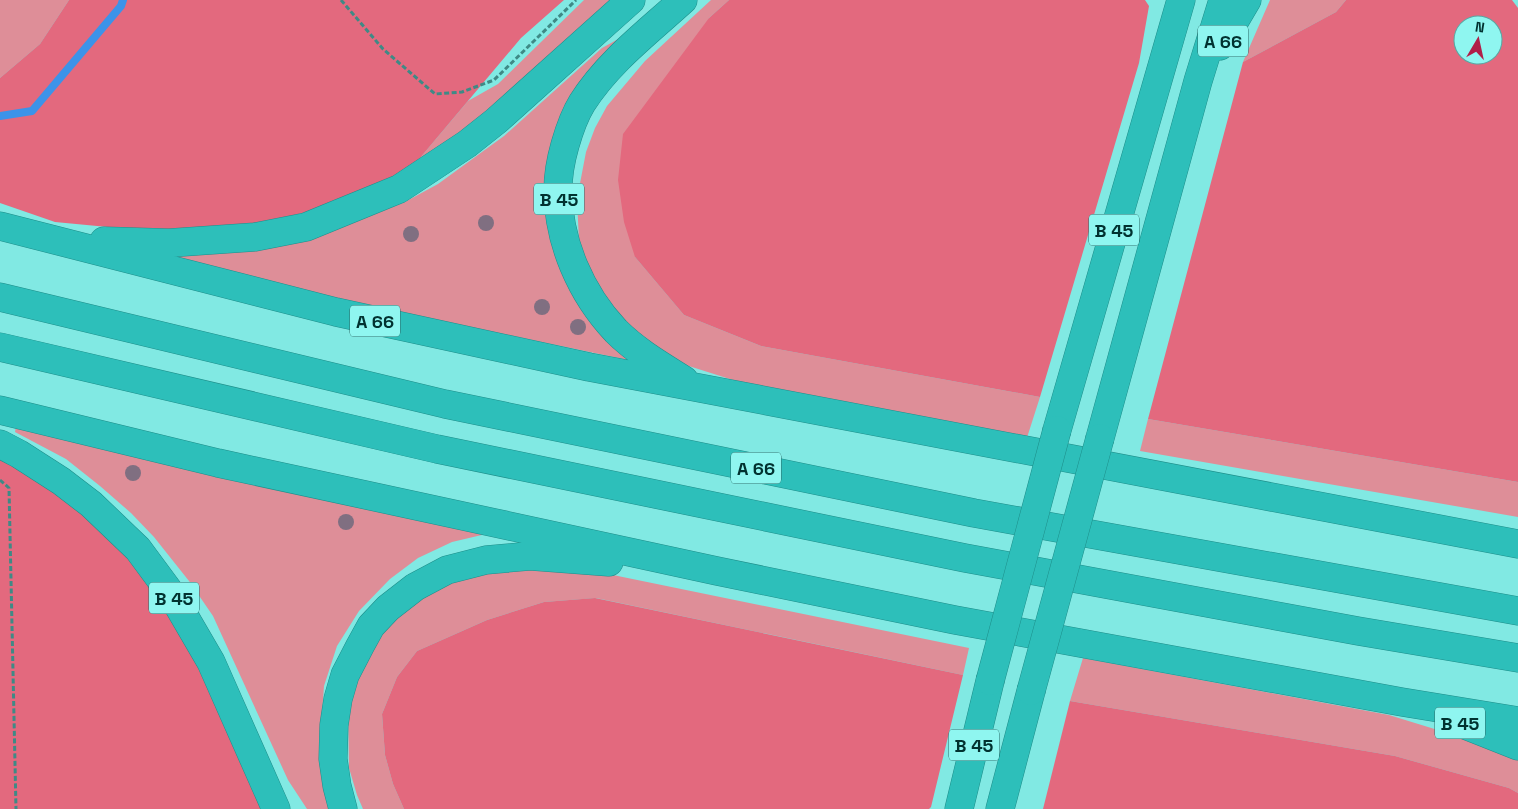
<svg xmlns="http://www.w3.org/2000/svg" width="1518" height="809" viewBox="0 0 1518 809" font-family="'Space Grotesk',sans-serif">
<rect width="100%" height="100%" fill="#81e9e3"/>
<path fill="#de8e98" d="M0 0H69L40 44 0 78Z
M584 0H620L539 73 409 171 468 101 498 84Z
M711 0H729L709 18 635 257 684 315 761 346 1040 397 1024 447 755 387 673 361 641 340 610 306 588 267 579 241 577 199 586 152 595 128 607 106 645 61Z
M1270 0H1346L1336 12 1243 62Z
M620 38 549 212 638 362 344 301 144 251 306 240 403 203 438 184 504 136 602 48Z
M1148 419 1518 482V517L1140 451Z
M17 421 486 534 452 542 418 558 390 579 359 611 337 646 324 686 321 728 335 809H307L288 780 213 616 189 581 154 537 131 513 100 486 66 459 15 432Z
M574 567 969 648 963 675 596 598 544 602 487 620 417 651 397 677 382 714 385 755 393 784 404 809H363L357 795 349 768 348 708 355 683 381 634 398 616 425 596 457 578 496 568Z
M1083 658 1389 715 1493 747 1518 757V793L1509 788 1395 756 1070 701Z"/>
<path fill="#e3697e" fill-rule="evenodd" d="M69 0H564L521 38 409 171 349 201 252 226 171 233 55 222 0 203V78L40 44Z
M729 0H1145L1149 6 1139 63 1040 397 761 346 684 315 635 257 624 222 618 180 623 134 709 18Z
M1346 0H1512L1518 8V482L1148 419 1243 62 1336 12ZM1463 25H1493V55H1463Z
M0 458 42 483 81 512 126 554 162 601 197 661 266 809H0Z
M595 598 963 675 931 807 929 809H404L393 784 385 755 382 714 397 677 417 651 487 620 544 602Z
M1070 701 1395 756 1509 788 1518 793V809H1043Z"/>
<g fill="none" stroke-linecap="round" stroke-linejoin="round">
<path stroke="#3c93e9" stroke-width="8" d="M0 116 32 111 121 6 123 0"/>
<g stroke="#1e8e8a" stroke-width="29">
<path id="highway" d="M683 0C648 32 608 62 582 103 574 116 569 131 565 145 561 159 558 175 558 190 558 242 581 294 616 331 636 351 660 365 684 380
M1220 46 1247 0
M0 226 336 312 589 367 1518 544
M104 241 169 243 255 237 306 227 399 189 467 144 496 121 631 0
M0 297 445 404 974 513 1518 611
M0 347 437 449 965 558 1358 631 1518 658
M0 410 218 463 717 571 955 620 1402 702 1518 721
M1057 430 1181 0
M1100 438 1198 81 1223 0
M0 444 19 454 61 481 91 504 138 549 172 595 211 662 276 809
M1460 723 1518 746
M343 809 337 786 333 759 334 725 338 699 345 675 360 646 371 626 388 608 415 587 447 570 486 560 530 556 609 562
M959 809 990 681
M1000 809 1031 691"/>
</g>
<path stroke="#3e8a86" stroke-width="3" stroke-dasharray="5 2.5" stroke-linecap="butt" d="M341 0 383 49 435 94 462 92 494 80 576 0
M0 480 9 488 16 809"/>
<use href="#highway" stroke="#2dbfba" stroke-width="28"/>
<g stroke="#1e8e8a" stroke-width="29" stroke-linecap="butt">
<path id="highway-bridge" d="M990 681 1057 430
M1031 691 1100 438"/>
</g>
<use href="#highway-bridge" stroke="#2dbfba" stroke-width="28"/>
</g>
<g fill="#806f81">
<circle cx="486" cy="223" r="8"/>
<circle cx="411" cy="234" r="8"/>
<circle cx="542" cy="307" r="8"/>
<circle cx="578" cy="327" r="8"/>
<circle cx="133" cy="473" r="8"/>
<circle cx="346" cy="522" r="8"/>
</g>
<g text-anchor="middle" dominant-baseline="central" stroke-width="5" stroke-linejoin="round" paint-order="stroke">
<g fill="#8ff6f0" stroke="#2c6d6a" stroke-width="1">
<rect x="1198" y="25.5" width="50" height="31" rx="4"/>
<rect x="534" y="183.5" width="50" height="31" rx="4"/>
<rect x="1089" y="214.5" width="50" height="31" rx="4"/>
<rect x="350" y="305.5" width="50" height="31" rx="4"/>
<rect x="731" y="452.5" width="50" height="31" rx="4"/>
<rect x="149" y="582.5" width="50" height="31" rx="4"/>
<rect x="1435" y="707.5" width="50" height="31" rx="4"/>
<rect x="949" y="729.5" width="50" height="31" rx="4"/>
</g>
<g font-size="18" font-weight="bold" fill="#013230">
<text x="1223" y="41">A 66</text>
<text x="559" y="199">B 45</text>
<text x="1114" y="230">B 45</text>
<text x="375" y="321">A 66</text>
<text x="756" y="468">A 66</text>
<text x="174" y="598">B 45</text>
<text x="1460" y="723">B 45</text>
<text x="974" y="745">B 45</text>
</g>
</g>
<g transform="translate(1478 40) rotate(9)"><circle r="24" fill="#8ff6f0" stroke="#56a8a3"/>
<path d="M0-4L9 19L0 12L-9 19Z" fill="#b01e48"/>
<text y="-8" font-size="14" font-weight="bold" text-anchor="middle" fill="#013230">N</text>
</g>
</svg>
